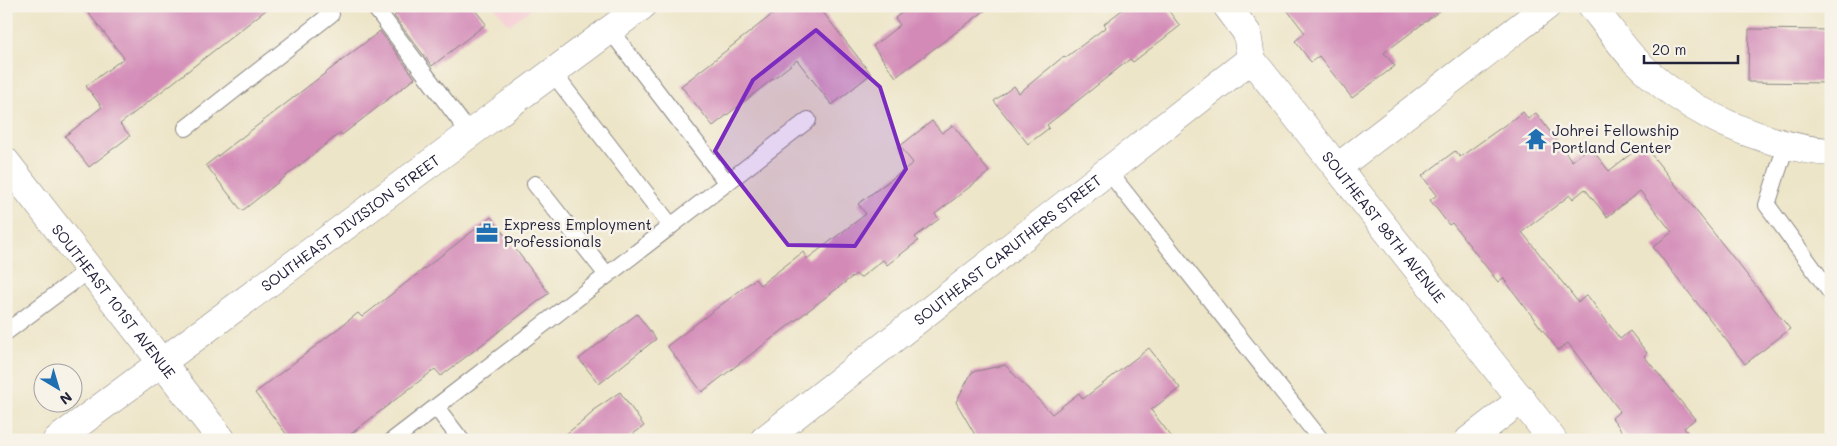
<svg xmlns="http://www.w3.org/2000/svg" width="1837" height="446" viewBox="0 0 1837 446" font-family="Mali,sans-serif">
<rect width="100%" height="100%" fill="#f7f3e8"/>
<filter id="ink" filterUnits="userSpaceOnUse"><feTurbulence type="fractalNoise" baseFrequency=".02" numOctaves="2"/><feDisplacementMap in="SourceGraphic" scale="10" xChannelSelector="R" yChannelSelector="G"/><feConvolveMatrix kernelMatrix="1 2 1 2 8 2 1 2 1" color-interpolation-filters="sRGB"/></filter>
<filter id="wash" filterUnits="userSpaceOnUse"><feTurbulence type="fractalNoise" baseFrequency=".0096" numOctaves="4" result="noise"/><feDisplacementMap in="SourceGraphic" scale="20" xChannelSelector="R" yChannelSelector="G"/><feGaussianBlur stdDeviation="1.12" result="paint"/><feColorMatrix in="noise" values="0 0 0 0 0 0 0 0 0 0 0 0 0 0 0 0 0 1.4 0 .05"/><feComposite in="paint" operator="in"/></filter>
<g filter="url(#wash)">
<rect width="100%" height="100%" fill="#ede5c8"/>
<path fill="#f6cfd6" d="M494 6H535L509 25Z"/>
<g id="blocks">
<path fill="#d38ab7" d="M83 6H271L120 124 130 136 89 167 65 136 102 107 86 86 124 58Z
M406 6H472L486 24 432 66 394 16Z
M783 6H818L871 74 832 105 797 60 713 126 681 86Z
M910 6H991L896 77 873 46 900 25 895 18Z
M1127 6H1165L1180 26 1133 62 1130 59 1047 125 1049 128 1028 144 994 101 1014 86 1019 93 1064 56 1065 58 1106 27 1104 24Z
M1284 6H1446L1384 53 1395 66 1352 98 1319 56 1311 62 1295 41 1305 33Z
M1749 29 1831 30V83L1748 82Z
M380 31 415 78 342 135 340 133 242 211 206 165Z
M1523 112 1528 119 1536 113 1572 161 1590 147 1609 171 1643 144 1790 329 1745 364 1653 247 1672 232 1640 191 1607 217 1585 189 1573 199 1570 195 1522 232 1578 302 1587 295 1620 339 1630 331 1647 353 1644 356 1695 419 1684 428 1694 440H1629L1612 418 1620 411 1568 343 1558 350 1503 278 1498 282 1452 223 1449 225 1430 200 1437 195 1422 176 1455 151 1460 157Z
M932 121 942 133 953 125 989 172 935 214 939 219 915 237 918 241 887 265 883 260 860 278 856 274 702 392 667 346 755 279 760 285 803 252 807 259 866 214 858 204 913 163 900 146Z
M491 217 549 293 441 376 435 369 343 440H291L255 393 358 313 362 317Z
M637 314 656 339 599 384 579 359Z
M1149 348 1180 388 1151 410 1174 440H978L956 402 972 372 1005 365 1052 414 1079 393 1083 399Z
M620 392 644 426 625 440H558L583 421 593 412 592 411Z"/>
</g>
</g>
<g filter="url(#ink)">
<use href="#blocks" fill-opacity="0" stroke="#888482" stroke-width="1"/>
<g fill="none" stroke-linecap="round" stroke-linejoin="round">
<g stroke="#888482" stroke-width="18">
<path id="lane" d="M374 6 470 134
M610 30 727 183
M186 128 331 14
M1786 145 1767 205 1831 293
M1108 171 1321 440
M535 184 607 275
M671 226 808 120
M6 332 90 269
M393 440 436 407
M461 440 436 407 671 226 553 73"/>
</g>
<g stroke="#888482" stroke-width="29">
<g id="street">
<path id="s1" d="M1227 6 1247 33 1251 59 1553 440"/>
<path id="s2" d="M6 162 222 440"/>
<path d="M1338 167 1547 6"/>
<path id="s3" d="M764 440 1251 59"/>
<path d="M1469 440 1522 399"/>
</g>
</g>
<g stroke="#888482" stroke-width="29">
<path id="secondary" d="M1592 6C1605 23 1618 41 1632 57 1668 95 1714 122 1764 138 1785 145 1808 151 1831 152"/>
</g>
<g stroke="#888482" stroke-width="29">
<g id="primary">
<path id="s4" d="M57 440 642 6"/>
</g>
</g>
<use href="#lane" stroke="#fff" stroke-width="16"/>
<use href="#street" stroke="#fff" stroke-width="28"/>
<use href="#secondary" stroke="#fff" stroke-width="28"/>
<use href="#primary" stroke="#fff" stroke-width="28"/>
</g>
</g>
<path fill="#7b2cbf" fill-opacity="0.2" stroke="#7b2cbf" stroke-width="4" stroke-linejoin="round" d="M816 30 880 87 906 169 855 246 788 245 715 151 753 80Z"/>
<defs>
<g id="temple-bare" transform="scale(1.725)"><path d="M0-6L5-2H3V0L6.5 2.5H4V6H1.5V3h-3V6H-4V2.5H-6.5L-3 0V-2H-5Z" fill="#1f6fb2" stroke="#f7f3e8" stroke-width="2.5" paint-order="stroke"/></g>
<g id="office-bare" transform="scale(1.725)"><path d="M-6-3h4V-5.5h4V-3h4V5H-6ZM-1-4.5V-3h2v-1.5ZM-6 0V1H6V0Z" fill="#1f6fb2" stroke="#f7f3e8" stroke-width="2.5" paint-order="stroke"/></g>
</defs>
<g fill-rule="evenodd">
<use href="#temple-bare" x="1536" y="139"/>
<use href="#office-bare" x="487" y="233"/>
</g>
<g text-anchor="middle" dominant-baseline="central" stroke-width="5" stroke-linejoin="round" paint-order="stroke">
<g font-size="15" fill="#22223b" stroke="#f7f3e8" text-anchor="start">
<text x="1552" y="130">Johrei Fellowship<tspan x="1552" dy="17">Portland Center</tspan></text>
<text x="504" y="224">Express Employment<tspan x="504" dy="17">Professionals</tspan></text>
</g>
<g font-size="15" fill="#22223b" stroke="#f7f3e8">
<text stroke="none"><textPath href="#s4" startOffset="365">SOUTHEAST DIVISION STREET</textPath></text>
<text stroke="none"><textPath href="#s1" startOffset="274">SOUTHEAST 98TH AVENUE</textPath></text>
<text stroke="none"><textPath href="#s3" startOffset="309">SOUTHEAST CARUTHERS STREET</textPath></text>
<text stroke="none"><textPath href="#s2" startOffset="176">SOUTHEAST 101ST AVENUE</textPath></text>
</g>
</g>
<rect width="1837" height="446" fill="none" stroke="#f7f3e8" stroke-width="25"/>
<g transform="translate(58 388) rotate(142)"><circle r="24" fill="#f7f3e8" stroke="#a29fa3"/>
<path d="M0-4L9 19L0 12L-9 19Z" fill="#1f6fb2"/>
<text y="-8" font-size="14" font-weight="bold" text-anchor="middle" fill="#22223b">N</text>
</g>
<path d="M1644 55v8h94v-8" fill="none" stroke="#22223b" stroke-width="2.5"/>
<text x="1652" y="55" font-size="15" fill="#22223b" stroke="#f7f3e8" stroke-width="4" paint-order="stroke">20 m</text>
</svg>
